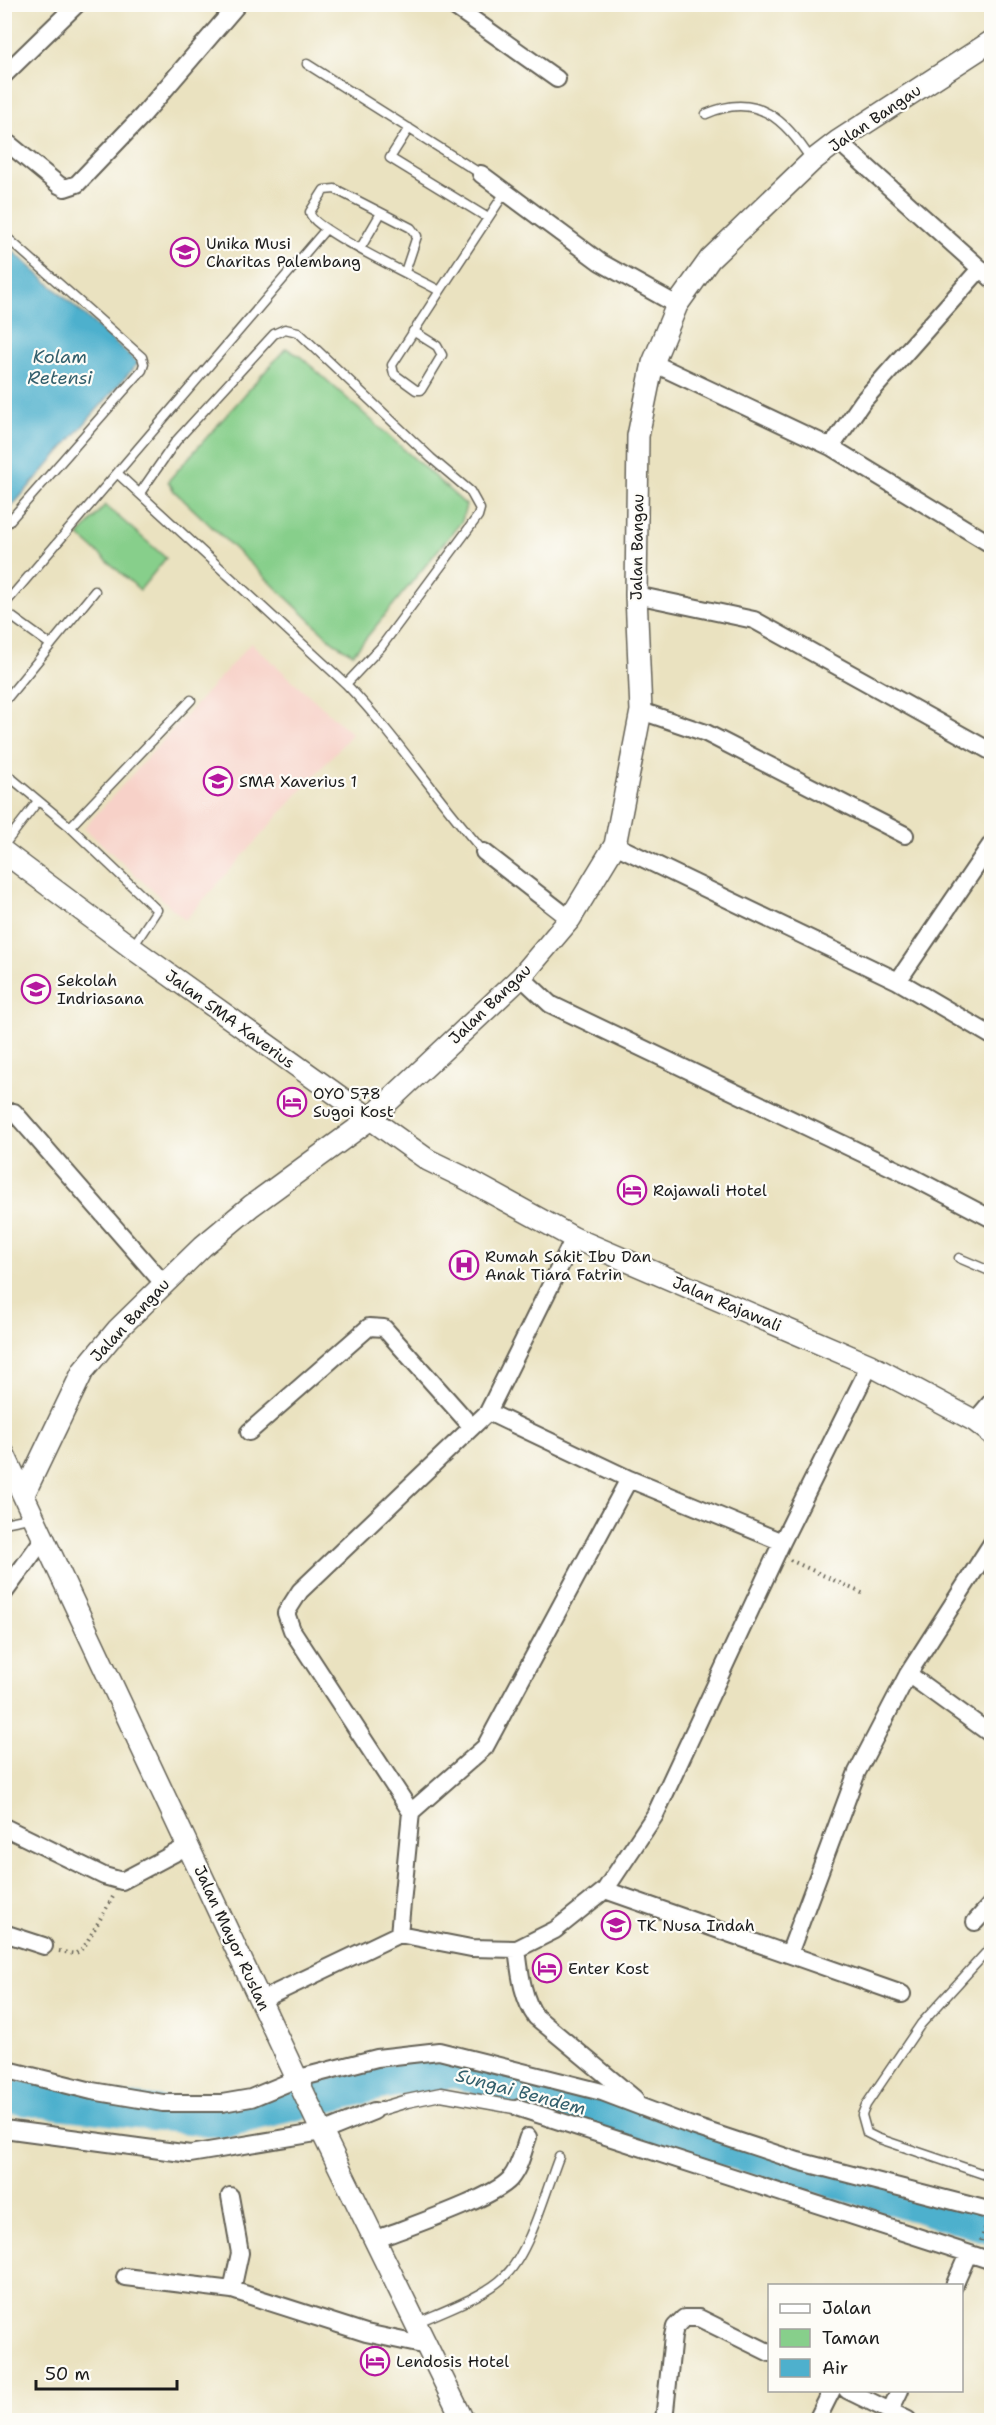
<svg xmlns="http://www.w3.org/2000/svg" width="996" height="2425" viewBox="0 0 996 2425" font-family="'Shantell Sans',sans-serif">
<rect width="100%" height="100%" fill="#fdfcf7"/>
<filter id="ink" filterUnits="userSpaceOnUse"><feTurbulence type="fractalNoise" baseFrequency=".0167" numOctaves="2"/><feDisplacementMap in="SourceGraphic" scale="12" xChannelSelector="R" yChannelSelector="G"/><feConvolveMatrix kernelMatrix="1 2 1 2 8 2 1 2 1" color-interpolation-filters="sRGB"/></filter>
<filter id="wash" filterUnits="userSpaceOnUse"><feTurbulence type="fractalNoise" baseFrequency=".008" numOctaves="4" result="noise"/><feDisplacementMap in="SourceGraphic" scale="24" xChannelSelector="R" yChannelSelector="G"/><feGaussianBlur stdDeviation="1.35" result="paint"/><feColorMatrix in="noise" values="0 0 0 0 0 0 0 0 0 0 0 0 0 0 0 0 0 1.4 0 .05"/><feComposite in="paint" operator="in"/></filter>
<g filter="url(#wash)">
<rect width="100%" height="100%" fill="#eae2c0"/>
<path fill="#f7d1c8" d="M251 643 352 734 185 920 84 828Z"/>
<path fill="#87cf8b" stroke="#527654" stroke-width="1.5" d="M286 348 301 357 466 505 462 521 353 654 333 642 174 491 168 481Z
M105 505 166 558 140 590 79 536Z"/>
<path fill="#4eb0cd" stroke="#356674" stroke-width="1.5" d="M5 244 138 363 5 514Z"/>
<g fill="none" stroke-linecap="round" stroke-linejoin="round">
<path stroke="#4eb0cd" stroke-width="34" d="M4 2096 224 2121 385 2082 455 2071 992 2227"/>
</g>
</g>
<g filter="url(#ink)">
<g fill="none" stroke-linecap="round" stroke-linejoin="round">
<g stroke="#646155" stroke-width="11">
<path id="service" d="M307 64 481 174
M706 114C757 91 786 120 812 161
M409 128 390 158 488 218
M4 235 142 357 144 364 142 370 4 527
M360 249 381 213
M405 272 417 236 411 228 335 189 324 190 310 212C309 228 421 280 440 291L506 191
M413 331 437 346 442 355 421 390H416L394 374 392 365 440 291
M117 473 346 684C397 737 436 798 484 852
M140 493 176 441 274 334 285 329 298 332 431 458 470 491 480 509 478 516 381 647 346 684
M4 605 326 229
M4 611 51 645
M4 702 95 591
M4 772 70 827 157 910 132 948
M70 827 191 700
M4 845 38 801
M959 1258 992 1272
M4 1523 34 1517
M992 1946 921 2024 866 2105 862 2115 867 2133 877 2138 992 2177
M416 2323C443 2311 486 2296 506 2275 530 2251 546 2190 559 2157"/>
</g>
<g stroke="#646155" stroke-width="15">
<path id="pedestrian" d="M374 2111 407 2101 441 2094 519 2108"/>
</g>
<g stroke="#646155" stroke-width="20">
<path id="minor" d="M451 4 557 79
M4 75 77 4
M4 140 59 185 65 188 77 184 142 116 238 4
M838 141 992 279
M481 174 600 262 677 305
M653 363 831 447 992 545
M831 447 863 401 979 270
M636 595 754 620 992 752
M641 711 706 733 905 835
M615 845 898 981 992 1036
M484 852 570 919
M521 977 550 1004 916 1179 992 1219
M898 981 992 843
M14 1112 163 1283
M488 1412 629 1479
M975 1421 992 1401
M249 1432 369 1327 384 1328 472 1427
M4 1593 44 1538
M908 1674 992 1735
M411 1812 292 1630 286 1613 300 1591 488 1412 574 1238
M4 1827 104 1876 122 1881 188 1846
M605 1890 902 1994
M975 1922 992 1903
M4 1933 44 1946
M399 1934 411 1812 485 1747 629 1479 782 1542
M517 1949C520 1972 522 1998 536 2017L635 2099
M789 1954 857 1772 908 1674 992 1543
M261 2000 399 1934 471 1948 517 1949 555 1930 605 1890 655 1815 782 1542 870 1365
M4 2069 92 2091 163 2103H222L251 2098 299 2078 377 2058 439 2051 602 2092 689 2125 798 2161 992 2211
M519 2108 992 2261
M4 2129 190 2154 322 2132 374 2111
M230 2196 240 2253 232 2290
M375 2240C404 2228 492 2199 510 2179 520 2167 523 2151 528 2137
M125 2277 232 2290 366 2333 427 2346
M954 2286 968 2254
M847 2390 908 2420
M890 2411 900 2390
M664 2420 673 2336 675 2327 684 2318H699L770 2353
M817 2420 832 2390"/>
</g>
<g stroke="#646155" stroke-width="24">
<path id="tertiary" d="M4 852 132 948 428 1160 461 1176 574 1238 870 1365 975 1421 992 1434
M376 1113 521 977 570 919 615 845 641 711 636 595 638 436 653 363 677 305 710 259 812 161 838 141 992 41
M4 1454 322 2132 463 2420
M24 1494 83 1371 118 1329 203 1246 251 1206 369 1120"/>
</g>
<path stroke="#646155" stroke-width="4" stroke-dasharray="1.5 4.5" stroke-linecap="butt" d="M790 1560 866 1595
M59 1951 75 1954 84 1947 114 1895
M981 2241 986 2225"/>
<use href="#service" stroke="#fff" stroke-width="8"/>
<use href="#pedestrian" stroke="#fff" stroke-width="12"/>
<use href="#minor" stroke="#fff" stroke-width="16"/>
<use href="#tertiary" stroke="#fff" stroke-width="21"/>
</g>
</g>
<defs>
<g id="university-ring" transform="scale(1.5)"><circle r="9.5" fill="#fdfcf7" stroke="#b5179e" stroke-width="1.5"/><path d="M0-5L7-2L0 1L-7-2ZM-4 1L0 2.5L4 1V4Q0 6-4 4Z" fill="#b5179e"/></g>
<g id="school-ring" transform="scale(1.5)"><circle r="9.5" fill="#fdfcf7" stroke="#b5179e" stroke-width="1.5"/><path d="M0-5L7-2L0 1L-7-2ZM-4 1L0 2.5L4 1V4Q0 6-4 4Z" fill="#b5179e"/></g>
<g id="hotel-ring" transform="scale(1.5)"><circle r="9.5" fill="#fdfcf7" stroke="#b5179e" stroke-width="1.5"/><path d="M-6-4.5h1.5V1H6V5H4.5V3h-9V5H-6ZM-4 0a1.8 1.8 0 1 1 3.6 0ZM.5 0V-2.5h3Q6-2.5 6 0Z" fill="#b5179e"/></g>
<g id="hospital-ring" transform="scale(1.5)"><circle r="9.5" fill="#fdfcf7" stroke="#b5179e" stroke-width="1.5"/><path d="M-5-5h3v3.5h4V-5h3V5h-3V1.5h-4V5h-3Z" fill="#b5179e"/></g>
</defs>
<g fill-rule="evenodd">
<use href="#university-ring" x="185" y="252"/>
<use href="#school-ring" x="218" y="781"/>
<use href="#school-ring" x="36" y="989"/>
<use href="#hotel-ring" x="292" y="1102"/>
<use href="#hotel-ring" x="632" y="1190"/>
<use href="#hospital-ring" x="464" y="1265"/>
<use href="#school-ring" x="616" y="1925"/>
<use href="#hotel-ring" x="547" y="1968"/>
<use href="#hotel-ring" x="375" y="2361"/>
</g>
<g text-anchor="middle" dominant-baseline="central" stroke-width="4.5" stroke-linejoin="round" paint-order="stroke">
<g font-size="16" fill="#1c1c1c" stroke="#fdfcf7">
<text transform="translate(875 118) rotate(-34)">Jalan Bangau</text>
<text transform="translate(637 547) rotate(-89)">Jalan Bangau</text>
<text transform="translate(490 1004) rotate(-44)">Jalan Bangau</text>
<text transform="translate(230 1019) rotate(36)">Jalan SMA Xaverius</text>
<text transform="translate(727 1304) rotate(23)">Jalan Rajawali</text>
<text transform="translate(130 1320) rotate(-47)">Jalan Bangau</text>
<text transform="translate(232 1938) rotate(65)">Jalan Mayor Ruslan</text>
</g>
<g font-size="16" fill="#1c1c1c" stroke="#fdfcf7" text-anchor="start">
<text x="206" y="243">Unika Musi<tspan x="206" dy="18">Charitas Palembang</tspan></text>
<text x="239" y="781">SMA Xaverius 1</text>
<text x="57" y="980">Sekolah<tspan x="57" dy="18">Indriasana</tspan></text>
<text x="313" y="1093">OYO 578<tspan x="313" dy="18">Sugoi Kost</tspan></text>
<text x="653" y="1190">Rajawali Hotel</text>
<text x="485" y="1256">Rumah Sakit Ibu Dan<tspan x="485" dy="18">Anak Tiara Fatrin</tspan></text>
<text x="637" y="1925">TK Nusa Indah</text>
<text x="568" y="1968">Enter Kost</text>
<text x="396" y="2361">Lendosis Hotel</text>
</g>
<g font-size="18" font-style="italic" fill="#325f6c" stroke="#fdfcf7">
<text x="60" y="357">Kolam<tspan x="60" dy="21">Retensi</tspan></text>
<text transform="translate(521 2092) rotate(15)">Sungai Bendem</text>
</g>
</g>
<rect width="996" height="2425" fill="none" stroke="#fdfcf7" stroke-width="24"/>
<rect x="768" y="2284" width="195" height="108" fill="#fdfcf7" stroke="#a3a29f" stroke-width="1.5"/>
<rect x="780" y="2304" width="30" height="9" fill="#ffffff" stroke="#a3a29f" stroke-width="1.5"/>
<text x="822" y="2314" font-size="18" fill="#1c1c1c">Jalan</text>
<rect x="780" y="2329" width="30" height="18" fill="#87cf8b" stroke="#a3a29f" stroke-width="1.5"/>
<text x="822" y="2344" font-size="18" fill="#1c1c1c">Taman</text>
<rect x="780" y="2359" width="30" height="18" fill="#4eb0cd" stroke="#a3a29f" stroke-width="1.5"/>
<text x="822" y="2374" font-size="18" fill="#1c1c1c">Air</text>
<path d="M36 2380v9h141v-9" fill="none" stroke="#1c1c1c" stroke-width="3"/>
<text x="45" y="2380" font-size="18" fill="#1c1c1c" stroke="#fdfcf7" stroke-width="4.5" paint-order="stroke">50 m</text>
</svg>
